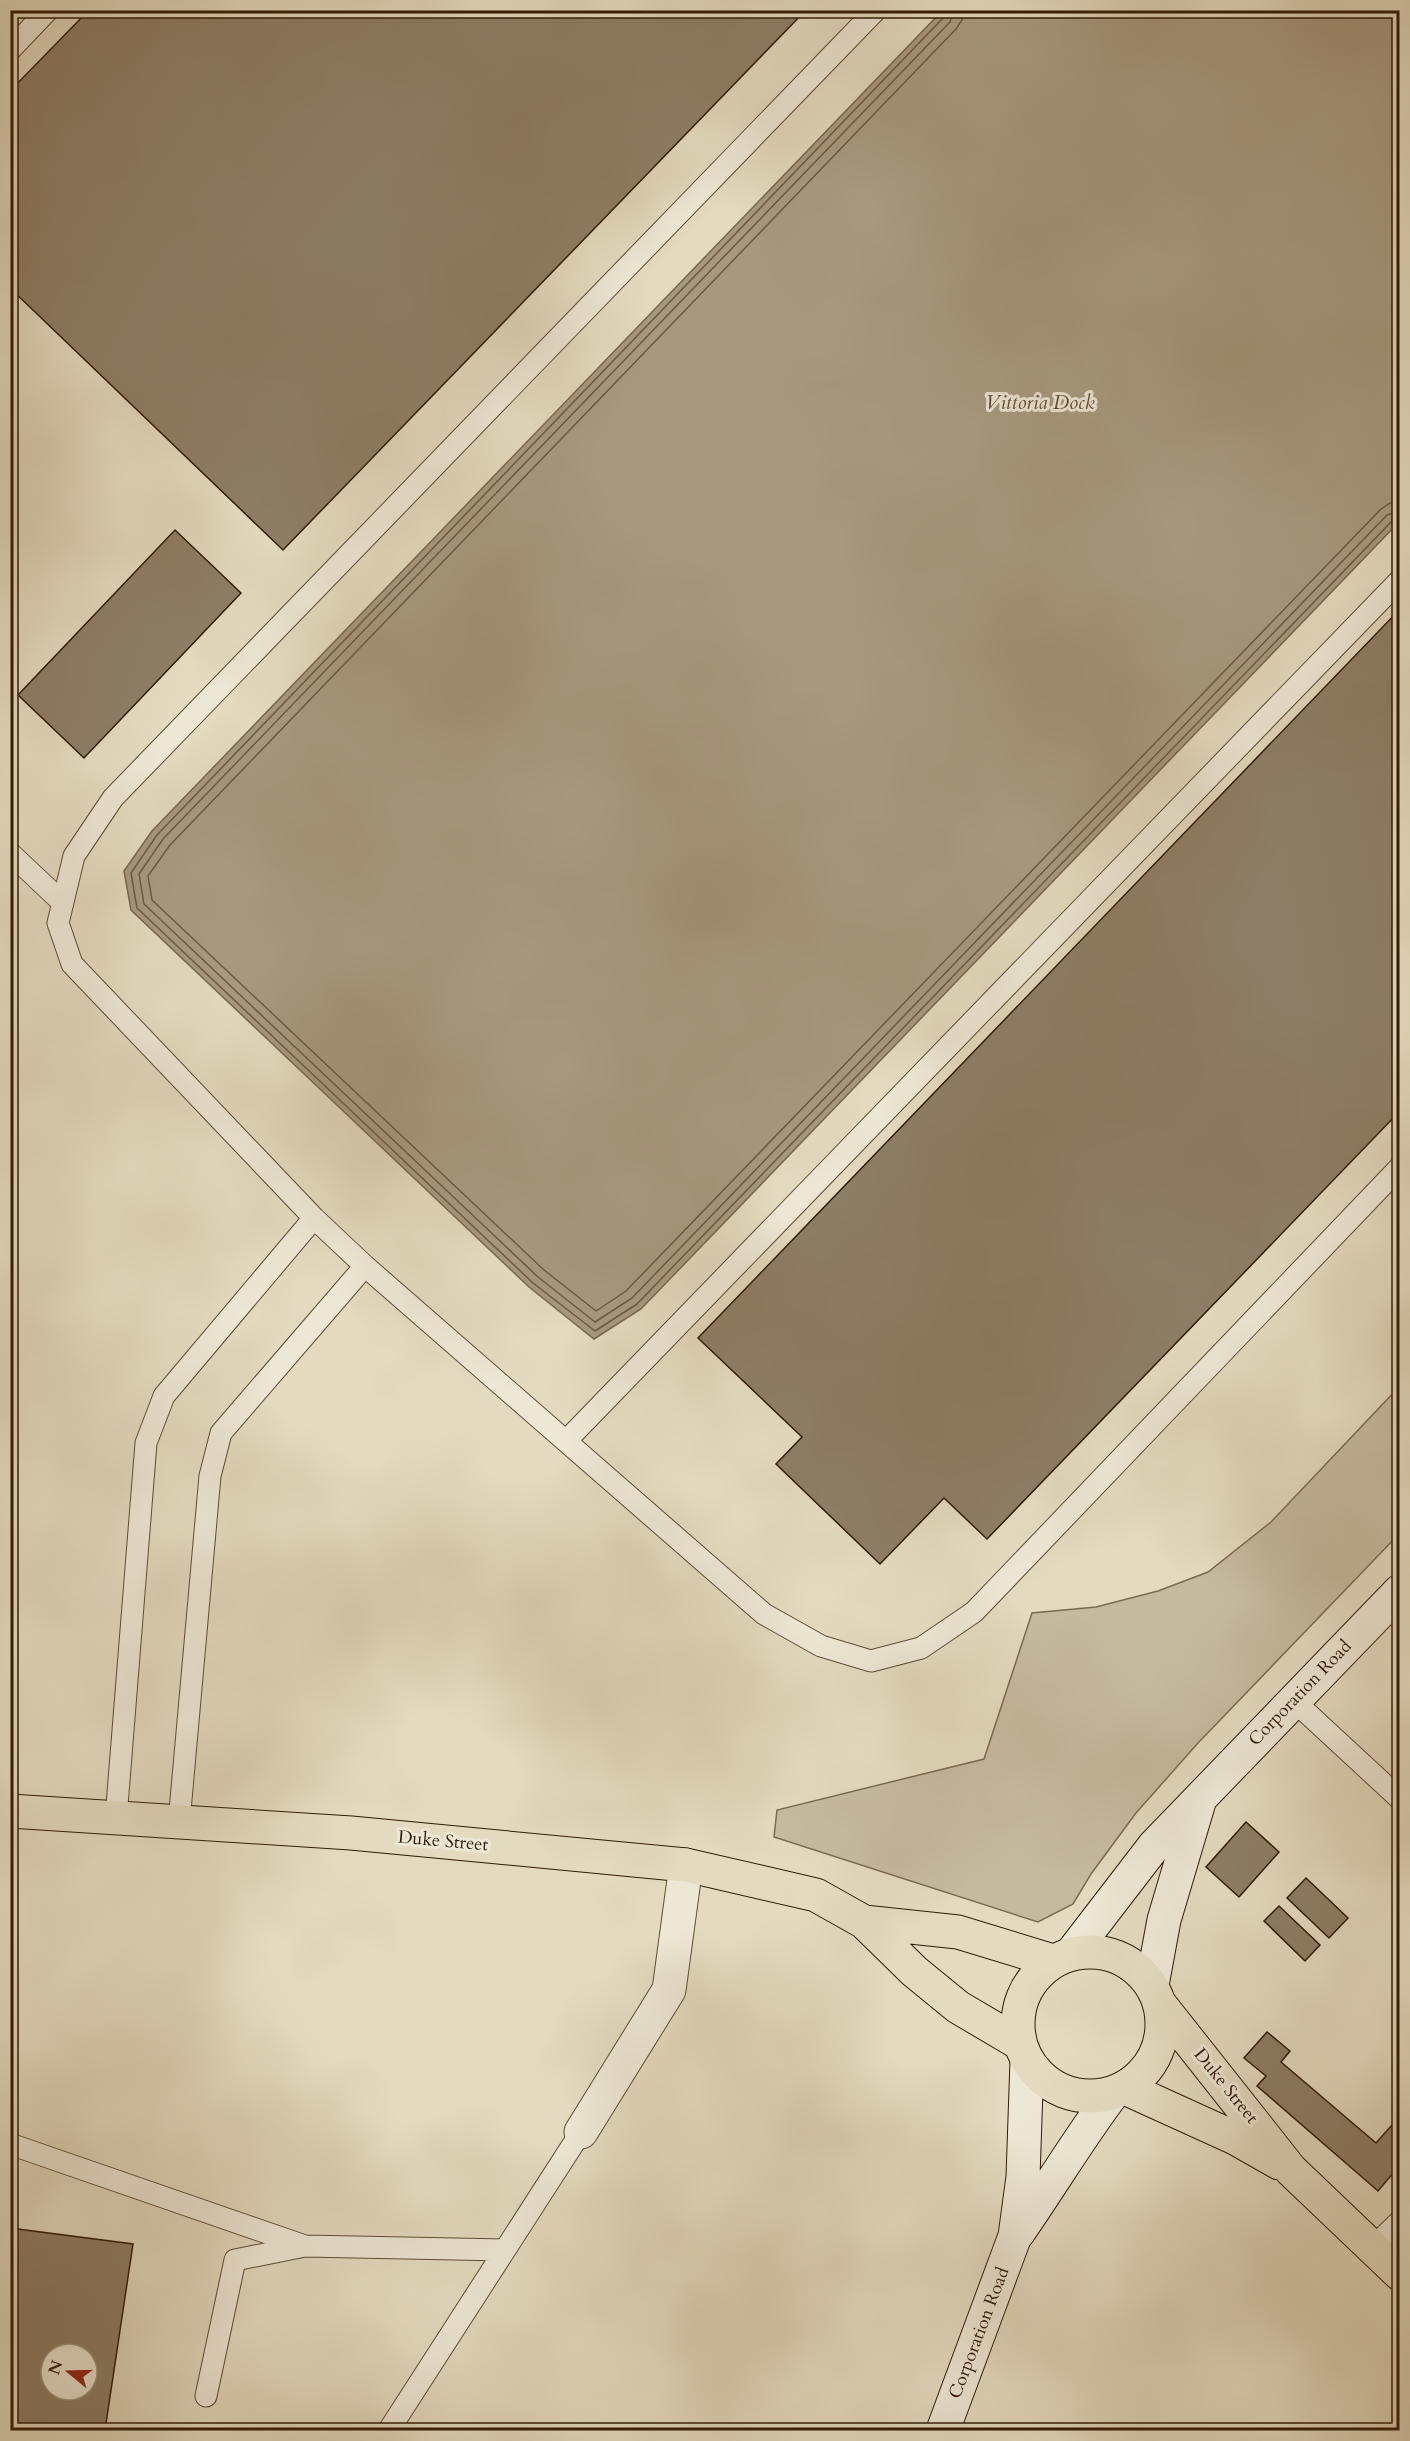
<svg xmlns="http://www.w3.org/2000/svg" width="1410" height="2441" viewBox="0 0 1410 2441" font-family="Cardo,serif">
<rect width="100%" height="100%" fill="#e3dabf"/>
<filter id="stains"><feTurbulence type="fractalNoise" baseFrequency=".00333" numOctaves="4"/><feColorMatrix values="0 0 0 0 .2 0 0 0 0 .09 0 0 0 0 .02 0 0 0 .5 -.17"/></filter>
<radialGradient id="worn" r=".72"><stop offset=".6" stop-color="#630" stop-opacity="0"/><stop offset="1" stop-color="#630" stop-opacity=".3"/></radialGradient>
<path fill="#c5baa0" stroke="#7a6a54" stroke-width="1.5" d="M1399 1387V1534L1198 1743 1136 1813 1091 1874 1073 1904 1038 1922 774 1837 777 1810 984 1759 1032 1613 1096 1607 1158 1591 1208 1572 1271 1522Z"/>
<path fill="#a69980" stroke="#776750" stroke-width="1.5" d="M942 11H1399V522L641 1309 594 1339 529 1287 131 910 124 871 152 831Z"/>
<g fill="none" stroke-linecap="round" stroke-linejoin="round">
<path stroke="#6b5a44" stroke-width="1.5" d="M946 10 944 17 157 835 131 873 137 908 533 1283 595 1331 637 1304 1393 520 1400 518
M954 10 950 22 163 839 139 874 144 904 538 1277 595 1322 632 1298 1387 515 1400 511
M963 10 962 20 956 29 170 845 148 876 152 900 544 1270 596 1311 626 1291 1381 509 1390 503 1400 502"/>
</g>
<path fill="#8d7e67" stroke="#301b07" stroke-width="1.5" fill-rule="evenodd" d="M89 10H806L283 550 10 288V91Z
M175 530 241 593 84 758 18 695Z
M1400 609V1111L987 1539 944 1498 880 1564 776 1464 802 1437 698 1338Z
M1246 1822 1279 1852 1239 1897 1206 1867Z
M1306 1878 1348 1918 1329 1938 1287 1898Z
M1279 1906 1320 1945 1305 1961 1264 1921Z
M1267 2032 1290 2051 1281 2062 1376 2143 1400 2116V2165L1378 2191 1257 2086 1266 2076 1244 2058Z
M10 2228 133 2244 105 2430H10ZM51 2354H87V2390H51Z"/>
<g fill="none" stroke-linecap="round" stroke-linejoin="round">
<g stroke="#5d4b35" stroke-width="23">
<path id="service" d="M876 10 113 798 74 856 58 923 72 964 314 1218 365 1266 764 1614 821 1646 871 1661 921 1648 974 1612 1400 1167
M10 50 48 10
M10 853 63 903
M566 1441 1400 580
M1293 1700 1400 1799
M116 1818 146 1443 164 1396 314 1218
M179 1822 210 1476 221 1433 365 1266
M10 2144 305 2246
M1372 2248 1400 2221
M206 2396 235 2260 305 2246 505 2250
M389 2430 581 2132"/>
</g>
<g stroke="#5d4b35" stroke-width="35">
<path id="minor" d="M581 2132 669 1990 686 1865"/>
</g>
<g stroke="#301b07" stroke-width="35">
<path id="secondary" d="M1071 1954 1154 1846 1400 1591
M1152 1985 1164 1920 1199 1802
M1018 2233C1050 2187 1079 2138 1113 2093
M943 2430 1015 2236 1023 2177 1027 2060"/>
</g>
<g stroke="#301b07" stroke-width="35">
<path id="primary" d="M10 1811 351 1833 686 1865 816 1895 864 1922 914 1971 958 2007 1019 2043
M864 1922 958 1932 1053 1961
M1018 2024a72 72 0 1 1 144 0a72 72 0 1 1-144 0Z
M1159 2003 1291 2170 1400 2274
M1125 2088 1235 2138 1279 2163"/>
</g>
<use href="#service" stroke="#ede7d5" stroke-width="21"/>
<use href="#minor" stroke="#ede7d5" stroke-width="33"/>
<use href="#secondary" stroke="#ede7d5" stroke-width="33"/>
<use href="#primary" stroke="#e3dabf" stroke-width="33"/>
</g>
<g text-anchor="middle" dominant-baseline="central" stroke-width="6" stroke-linejoin="round" paint-order="stroke">
<g font-size="18" fill="#301b07" stroke="#ede7d5">
<text transform="translate(1300 1693) rotate(-46)">Corporation Road</text>
<text transform="translate(443 1841) rotate(5)">Duke Street</text>
<text transform="translate(1226 2086) rotate(51)">Duke Street</text>
<text transform="translate(979 2333) rotate(-69)">Corporation Road</text>
</g>
<g font-size="20" font-style="italic" fill="#5f4d37" stroke="#ede7d5">
<text x="1040" y="402">Vittoria Dock</text>
</g>
</g>
<rect width="1410" height="2441" fill="none" stroke="#e3dabf" stroke-width="36"/>
<rect x="12" y="12" width="1386" height="2417" fill="none" stroke="#301b07" stroke-width="3"/>
<rect x="18" y="18" width="1374" height="2405" fill="none" stroke="#301b07" stroke-width="1.5"/>
<g transform="translate(69 2372) rotate(289)"><circle r="28" fill="#ede7d5" stroke="#a19583" stroke-width="1.5"/>
<path d="M0-4.5L10 22L0 15L-10 22Z" fill="#8f2418"/>
<text y="-9" font-size="16" font-weight="bold" text-anchor="middle" fill="#301b07">N</text>
</g>
<rect width="100%" height="100%" filter="url(#stains)"/>
<rect width="100%" height="100%" fill="url(#worn)"/>
</svg>
